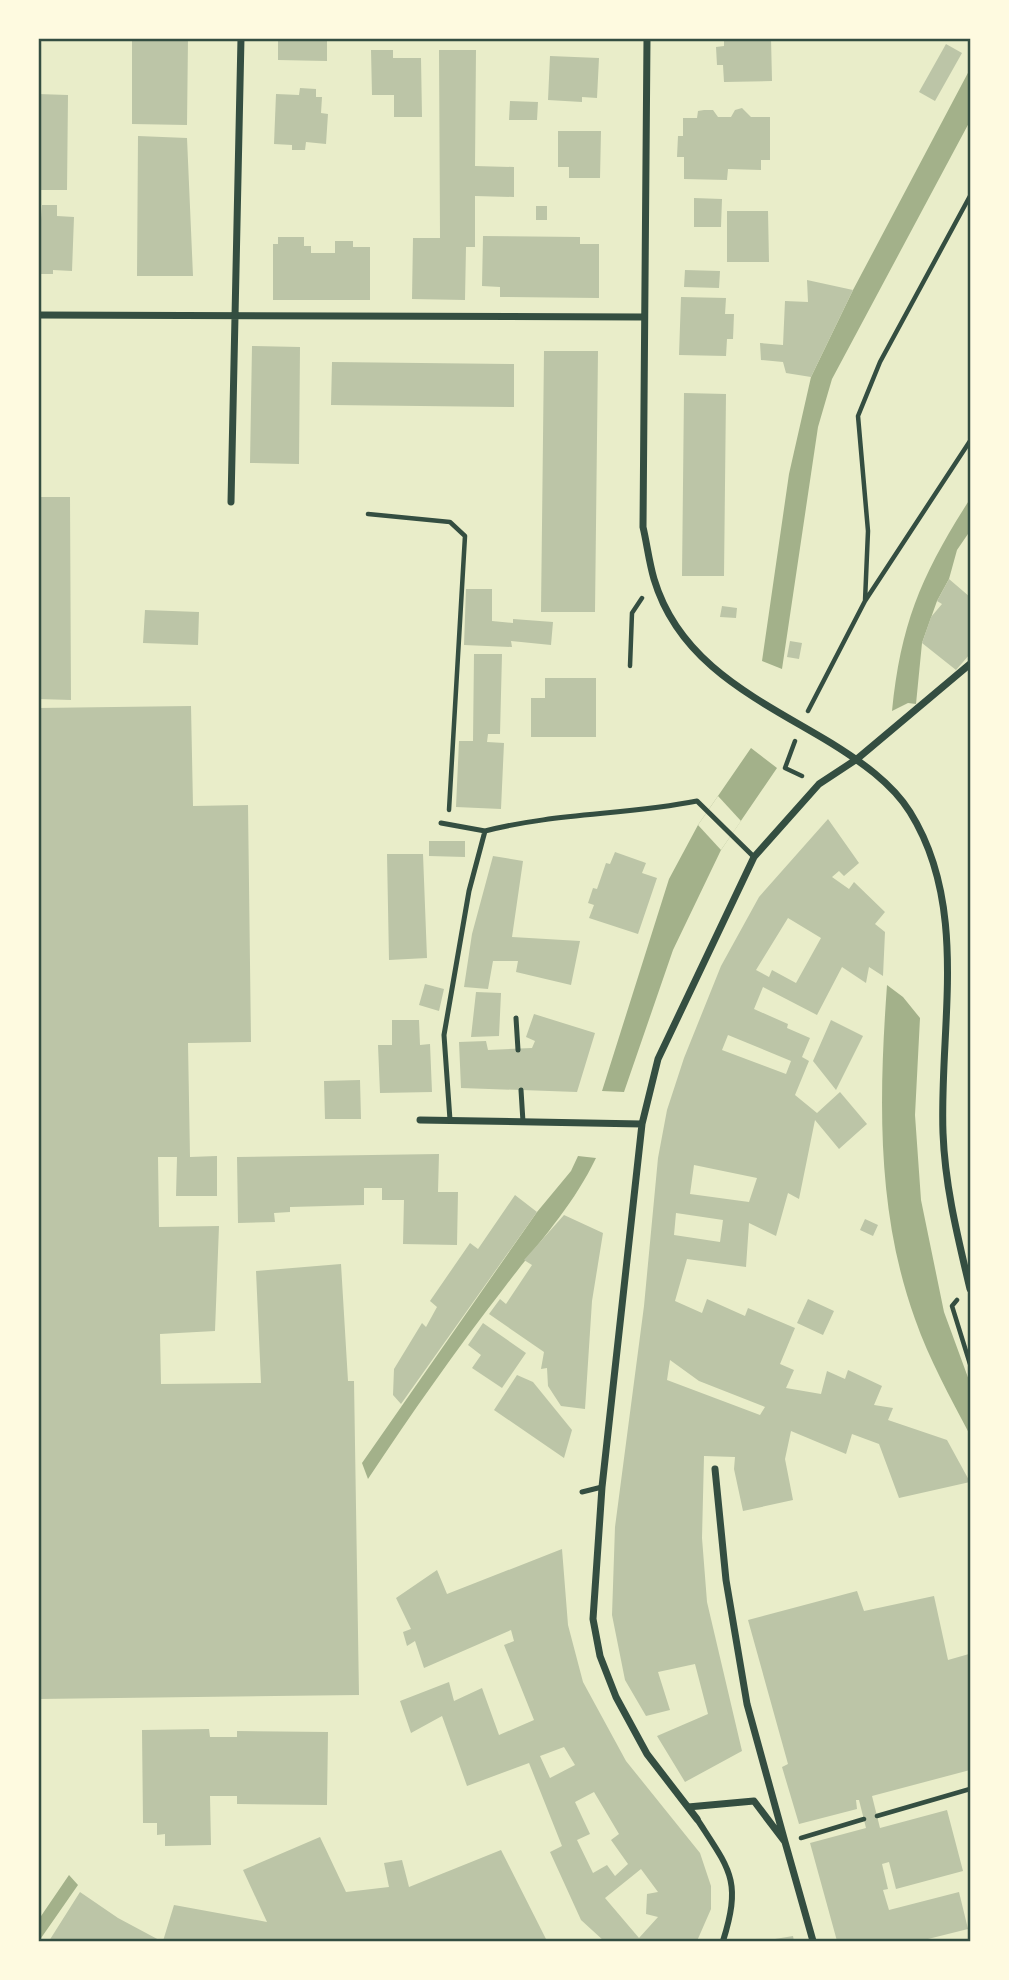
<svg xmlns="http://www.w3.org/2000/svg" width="1009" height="1980" viewBox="0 0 1009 1980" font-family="'Crimson Pro',serif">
<rect width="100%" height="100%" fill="#e9edc9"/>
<path fill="#a3b18a" d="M970 69V121L832 379 818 427 782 669 762 661 789 474 811 377 853 290Z
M970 499V531L957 550 949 579 937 601 922 643 916 704 908 703 892 711C901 622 922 574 970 499Z
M751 748 777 768 721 850 673 950 624 1092 602 1091 669 879 698 825Z
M887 985 903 997 920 1018 915 1115 921 1200 944 1312 970 1383V1435C950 1397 929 1359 915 1319 876 1211 879 1097 887 985Z
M578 1156 596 1158C572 1208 537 1244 504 1288 456 1350 411 1414 368 1479L362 1463 537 1212 571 1171Z
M69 1875 78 1885 39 1941V1919Z"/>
<path fill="#e9edc9" d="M718 796 741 821 721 850 698 825Z"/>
<path fill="#bcc5a7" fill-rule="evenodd" d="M132 38H188L187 125 132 124Z
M278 38H327V61L278 60Z
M724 38H771L772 81 724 82 723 65H717L716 47 724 46Z
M946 44 962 53 935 101 919 92Z
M371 50H393V58H421L422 117H394V95H372Z
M439 50H476L475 166 514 167V197L475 196V247H466L465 300 412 299 413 238H440Z
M550 56 599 58 597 98 582 97V102L548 100Z
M300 88 316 89V97H322L321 113 328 114 326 144 306 142 305 150H292V145L274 144 276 94 299 95Z
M38 94 68 95 67 190H38Z
M510 101 538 102 537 120H509Z
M742 108 751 117H770V160H761V170L728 169 727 180 684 179V157H677L678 136H683V118H697L698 111 704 110H713L718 117H731L735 110Z
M558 131H601L600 178H569V167H558Z
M138 136 187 138 193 276H137Z
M694 198 722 199 721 227H694Z
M42 205H57V216L74 217 72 271 53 270V274H38V218L41 219Z
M536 206H547V220H536Z
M727 211H768L769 262H727Z
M483 236 580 237V244H599V298L500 297V287L482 286Z
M278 237H304V246H311V253H335V241H353V247H370V300H273V244H278Z
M685 270 720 271 719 288 684 287Z
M807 280 853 290 811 377 786 373 783 362 761 360 760 343 783 345 785 301 808 302Z
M681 297 726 298 725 314H734L733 339H727L726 356 679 355Z
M252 346 300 347 299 464 250 463Z
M544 351H598L595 612H541Z
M332 362 514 364V407L331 405Z
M684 393 726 394 724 576H682Z
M38 497H70L71 700 38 699Z
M949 579 970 597V654L956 670 922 643 931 617 942 604 937 601Z
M466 589H492V621L513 623V619L553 622 551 645 511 641 512 647 464 645Z
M722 606 737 608 736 618 720 617Z
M145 610 199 612 198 645 143 643Z
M790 641 802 643 799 659 787 657Z
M474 654H502L500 734H488L487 742 504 743 501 809 456 807 459 741H473Z
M545 678H596V737H531V698H545Z
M191 706 193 806 248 805 251 1042 188 1043 190 1157 217 1156V1196H176L177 1157H158L159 1227 219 1226 215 1331 160 1334 161 1384 261 1383 256 1271 341 1264 348 1381H354L359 1695 38 1699V708Z
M828 819 859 863 844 876 839 871 832 877 849 889 854 882 885 912 875 924 885 932 883 976 869 967 866 983 842 967 817 1015 763 987 754 1009 788 1024 787 1028 810 1038 802 1057 809 1061 795 1095 817 1113 840 1092 867 1124 839 1149 815 1120 799 1199 788 1193 776 1236 749 1223 746 1267 687 1259 675 1301 702 1313 707 1299 745 1316 748 1308 795 1328 780 1364 794 1370 786 1388 821 1394 827 1371 845 1379 848 1370 882 1386 874 1405 893 1408 888 1420 947 1440 970 1482 899 1498 879 1444 852 1434 846 1454 791 1431 785 1459 793 1500 743 1511 734 1469 735 1457 704 1456 702 1538 707 1602 742 1751 685 1782 657 1736 708 1714 695 1664 658 1672 670 1710 646 1716 625 1680 612 1615 615 1527 644 1306 658 1158 667 1110 684 1058 721 966 759 897ZM788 918 821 938 796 983 772 970 769 977 756 970ZM728 1035 791 1061 786 1074 722 1050ZM694 1165 757 1178 749 1202 690 1194ZM676 1213 723 1220 720 1242 674 1235ZM670 1360 699 1381 765 1407 760 1415 667 1380Z
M429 841H465V857L429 856Z
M615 852 646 863 642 873 657 878 638 934 589 918 594 905 588 903 593 888 597 889 606 863 610 864Z
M387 854H423L427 958 389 960Z
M493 856 523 861 512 937 580 941 571 985 516 972 518 961H493L488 989 464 987 472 934Z
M425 984 444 989 439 1011 419 1005Z
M476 992 501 993 499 1036 471 1037Z
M534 1014 595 1033 577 1092 461 1088 459 1042 486 1041 488 1050 532 1048 535 1041 526 1037Z
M392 1020H419L420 1045 430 1044 432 1092 380 1093 378 1045H392Z
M831 1020 863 1036 836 1090 813 1061Z
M360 1080 361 1119H325L324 1081Z
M439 1154 438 1192H458L457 1245 403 1244 404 1200H382V1188H364V1205L290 1207V1212L274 1213 275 1222 238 1223 237 1157Z
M515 1195 537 1212 401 1404 393 1395 394 1369 422 1323 426 1327 437 1307 430 1301 470 1243 478 1249Z
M564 1215 603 1233 592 1301 585 1409 561 1406 548 1386 547 1368 541 1369 544 1352 489 1314 500 1299 506 1304 532 1265 524 1260Z
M865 1219 878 1225 873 1236 860 1230Z
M808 1299 834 1311 823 1335 797 1323Z
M483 1323 526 1353 502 1388 472 1368 481 1355 468 1345Z
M517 1375 533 1382 572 1430 564 1458 494 1410Z
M562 1549 568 1625 583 1682 626 1761 700 1853 711 1886V1909L697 1941H604L581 1920 550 1852 562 1846 529 1763 467 1786 442 1716 411 1733 400 1701 449 1682 454 1701 482 1688 499 1735 534 1720 504 1645 514 1641 511 1630 424 1668 415 1641 407 1646 403 1632 411 1629 396 1598 437 1570 447 1594ZM564 1747 575 1765 550 1778 540 1756ZM594 1792 619 1834 611 1840 628 1864 615 1876 607 1865 593 1873 577 1840 590 1834 575 1802ZM641 1869 658 1892 647 1894 646 1914 658 1917 639 1938 605 1898Z
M857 1591 864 1611 934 1596 948 1660 969 1654 970 1658V1770L872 1796 880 1828 947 1810 963 1871 896 1889 889 1862 882 1864 888 1889 883 1890 889 1910 959 1892 968 1929 920 1941H837L810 1843 866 1828 859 1800H856L857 1809 799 1824 782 1767 788 1764 748 1620Z
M209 1729 210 1737H237V1731L328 1732 327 1805 237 1804V1796H210L211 1845 165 1846V1834L157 1835V1823H143L142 1730Z
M320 1837 346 1892 389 1887 384 1863 402 1860 409 1887 501 1850 547 1941H163L174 1905 267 1922 243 1870Z
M80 1892 118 1918 161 1941H49Z
M793 1936 794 1941H769V1940Z"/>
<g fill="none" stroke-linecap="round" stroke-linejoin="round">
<path stroke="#344e41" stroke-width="4.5" d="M368 514 450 522 465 536 449 810
M865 601 868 531 858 416 880 362 970 196
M630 666 632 613 642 598
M808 711 865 601 970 441
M795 741 785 768 802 776
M957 1300 952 1306 970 1364
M877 1816 970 1789
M801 1838 864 1819"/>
<path stroke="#344e41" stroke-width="5" d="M441 823 485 831
M516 1018 518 1050
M521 1090 523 1122
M450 1120 444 1035 469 891 485 831C554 813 627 815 697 801L754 857
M582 1492 602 1487"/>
<path stroke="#344e41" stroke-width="6" d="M697 1819C730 1870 742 1880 723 1941"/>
<path stroke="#344e41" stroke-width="7" d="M647 38 643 527C647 544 649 562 654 579 680 666 760 700 831 743 860 761 892 783 910 812 970 908 939 1027 943 1133 945 1187 958 1238 970 1289
M38 315 644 317
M231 502 241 38
M420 1120 642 1124
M715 1469 726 1580 747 1704 785 1842
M688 1807 754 1801 785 1842 813 1941
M697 1819 647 1754 616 1697 600 1656 593 1619 602 1487 642 1124 658 1059 754 857 819 784 857 759 970 664"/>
</g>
<rect width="1009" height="1980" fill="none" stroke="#fefae0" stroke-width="80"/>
<rect x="40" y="40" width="929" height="1900" fill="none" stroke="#344e41" stroke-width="2.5"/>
</svg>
